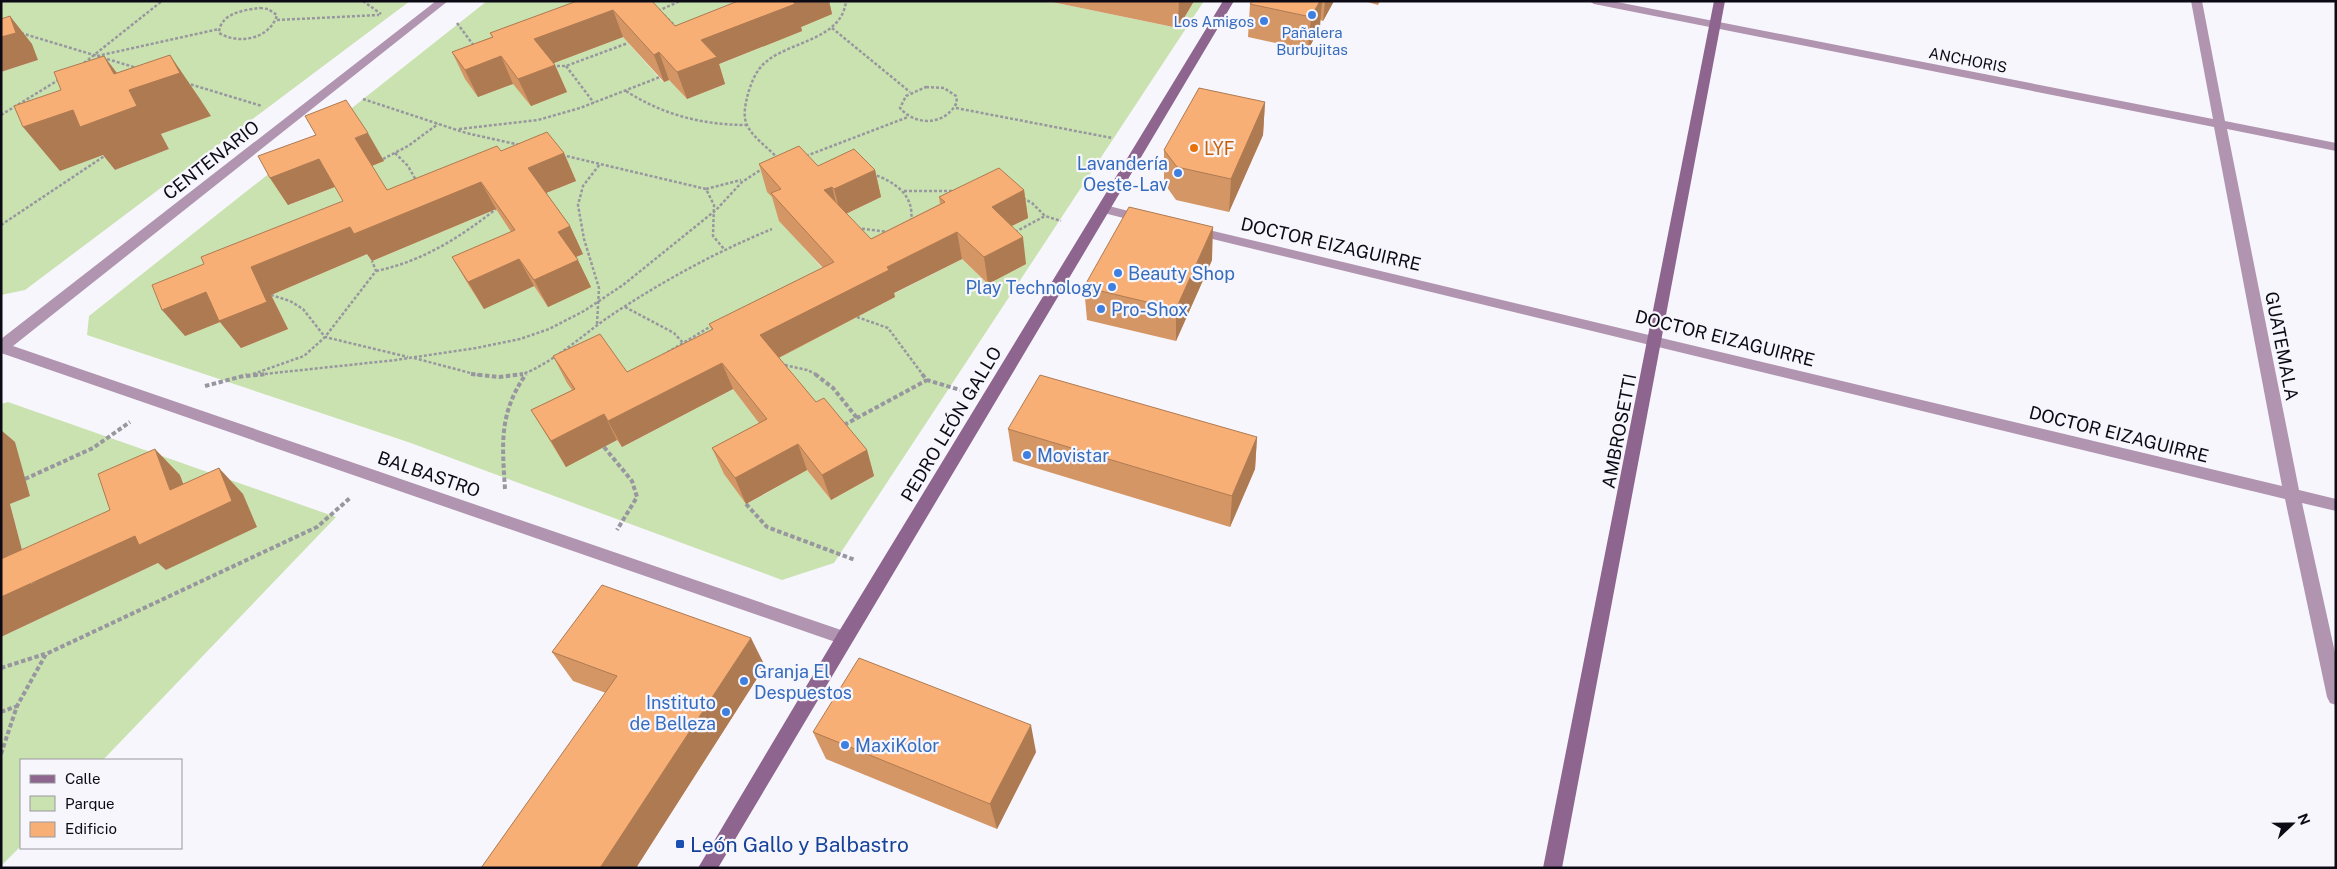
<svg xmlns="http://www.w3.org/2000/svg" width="2337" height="869" viewBox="0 0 2337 869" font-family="'Public Sans',sans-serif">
<rect width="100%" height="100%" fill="#f7f6fd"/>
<path fill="#cae2b0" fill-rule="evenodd" d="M1 1H410L25 290 1 295V72L38 60 1 53ZM210 116 161 134 169 149 115 170 108 153 50 150Z
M487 1H580L478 97 513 84 546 66 623 37 663 82 669 80 687 99 725 84 710 68 801 31 798 28 818 1H1047L1178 28 1194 1H1204L834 563 782 580 408 442 87 335 89 316ZM363 128 371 166 403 217 576 181 541 195 583 253 571 259 548 307 534 286 529 257 496 209 372 261 367 254 271 295 288 329 241 348 228 319 361 228 337 186 289 205ZM881 197 842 216 877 266 1027 218 995 234 1026 264 988 284 962 259 893 294 895 297 770 362 874 476 831 500 807 470 747 504 777 445 733 389 622 447 617 440 566 466 589 416 568 383 723 356 842 290 780 221 789 216Z
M624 1H739L684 53Z
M8 402 336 517 103 760H21V846L1 866V637L162 561 166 570 256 526 195 515 180 475 31 584 10 504 29 496 1 448V404Z"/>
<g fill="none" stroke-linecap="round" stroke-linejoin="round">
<path stroke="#98979f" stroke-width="2.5" stroke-dasharray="3 2" stroke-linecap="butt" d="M363 1 381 14
M260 8 268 9 277 15C270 39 239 45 219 33 220 13 244 10 260 8Z
M658 11 680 1
M664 15 677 28
M277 20 379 15
M457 23 474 46
M832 28 910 92
M21 33 137 68
M97 56 219 29
M84 63 162 1
M552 66H566L628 43
M566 66 594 103
M186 83 262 106
M926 87 944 88 956 96 957 102C946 125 916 127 900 108L906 96Z
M626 91C663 115 703 125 747 125
M363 99 466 133 520 145
M956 108 1112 138
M1 115 60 79
M459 129 538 120 580 108 660 77
M395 153 408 166 417 182
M562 155 706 189 714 205 713 236 724 249
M806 156 908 117
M383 159 408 146 438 124
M778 159C769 148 753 138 747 125 743 117 745 106 747 98 750 85 756 69 767 61 792 41 842 39 846 1
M872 174C894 181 915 195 911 221
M706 189 741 180
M904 191H953
M1023 198 1032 203 1045 216 1061 221
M1 225 106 155
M857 228 888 232
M1015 232 1045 216
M376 271C423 261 459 238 496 209
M271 295 290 301 303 309 325 337 408 357
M625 307 674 333 683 343
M857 317 888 328 923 375
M597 324 599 288 584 239 578 205 583 186 600 164
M663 355 713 325
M414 358 478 375
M780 364 807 370 818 375
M253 374 304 356 325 337 376 271 372 261
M255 375 396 360 476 348 520 339 549 329 584 311 623 285 716 210 742 182 762 169
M520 375C554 363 583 334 613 314 663 281 716 252 772 229"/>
<path stroke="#98979f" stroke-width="4" stroke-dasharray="4.5 2.5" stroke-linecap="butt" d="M471 374 499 377 523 374
M815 374 833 388 857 418
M922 374 927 380 960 390
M246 376 267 374
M205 386 247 375
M844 425 927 380
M604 447 632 481 637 497 617 530
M25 479 93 448 130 422
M505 489C502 443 499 413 526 374
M746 504 767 527 855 560
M1 668 45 654
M1 712 17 706
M1 754 17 706 46 654 317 527 350 498"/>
<path fill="#b094b0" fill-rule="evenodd" d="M436 1H448L13 346 844 631 850 633 852 638 850 643 844 645 1 353V339Z
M1589 1H1612L2213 119 2191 1H2202L2225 121 2336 143V151L2227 129 2299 490 2336 499V511L2302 503 2336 657V705L2330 703 2327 697 2285 499 1192 234 1185 230 1192 226 2282 486 2214 127 1594 4Z
M1105 205 1148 216 1149 219 1143 223 1100 212 1099 209Z"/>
<path fill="#8d658e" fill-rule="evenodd" d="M1223 1H1234L718 868H698L838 633Z
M1714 1H1725L1562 868H1543Z"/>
</g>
<path fill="#d59665" d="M577 1 675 26 735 3 734 1H829L832 14 801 27 802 31 719 64 725 84 687 99 669 80 664 82 623 37 554 63 567 92 531 106 513 84 478 97 465 79 452 52 492 37 490 33Z
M1047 1H1194L1178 28Z
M1252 1H1334L1323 21 1320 20V27L1308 50 1248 37 1250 4Z
M1364 1H1380L1378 5Z
M1265 102 1263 135 1229 212 1176 200 1164 183V150Z
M316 135 384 161 372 166 387 190 501 151 564 153 576 181 546 193 570 226 583 254 576 257 591 287 548 307 534 286 484 309 468 284 452 257 511 232 496 209 372 261 367 254 271 295 288 329 241 348 220 322 185 336 204 264 343 201 335 187 288 205 270 178Z
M759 164 818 166 875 170 881 197 846 214 871 239 940 204 939 197 1024 190 1028 218 1012 226 1026 264 988 284 962 259 894 293 895 297 779 358 816 402 867 450 874 476 831 500 807 470 746 504 724 474 712 448 759 423 733 389 622 447 617 440 566 467 531 410 572 390 567 383 553 356 627 372 712 330 709 324 823 268 779 221 772 197 767 192Z
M1212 260 1176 341 1087 320 1084 287Z
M1008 429 1257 437 1255 469 1230 527 1013 461Z
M552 652 765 666 636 868H481L606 693 573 681Z
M813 732 1036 752 997 829 826 759Z"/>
<path fill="#ae7a52" d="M791 1H829L832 14 801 27 802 31 719 64 725 84 687 99 677 72 701 40Z
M1179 1H1194L1178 28Z
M1320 1H1322L1320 27 1308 50 1311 17Z
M1325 1H1334L1323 21Z
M613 10 623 37 546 66 534 39Z
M10 16 32 44 38 60 1 72V37Z
M659 52 669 80 664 82 654 55Z
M170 55 200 99 211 116 161 134 169 149 115 170 103 155 60 171 23 127 114 74 104 56 130 90Z
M501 56 513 84 478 97 465 70Z
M555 65 567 92 531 106 518 79Z
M1265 102 1263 135 1229 212 1231 179Z
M368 133 384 161 371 166 355 138Z
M564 153 576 181 541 195 528 168Z
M319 159 337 186 288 205 270 178Z
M875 170 881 197 841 216 834 189Z
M481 182 496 209 372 261 367 254 271 295 288 329 241 348 220 322 185 336 162 310 251 267 350 227Z
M832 187 839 214 824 190Z
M1024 190 1028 218 995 234 992 207Z
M570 226 583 254 571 259 558 232Z
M1213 227 1212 260 1176 341V309Z
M957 232 962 259 894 293 895 297 770 362 760 335 887 267Z
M1023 237 1026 264 988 284 984 257Z
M519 259 534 286 484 309 468 282Z
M578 260 591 287 548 307 534 280Z
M722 363 733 389 622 447 608 421Z
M604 414 617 440 566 467 551 441Z
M1 430 15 442 30 496 10 504 31 584 219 468 243 494 257 527 166 570 158 563 1 637Z
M1257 437 1255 469 1230 527 1232 496Z
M798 444 807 470 746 504 735 478Z
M155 449 180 475 195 515 170 490Z
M867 450 874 476 831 500 822 475Z
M751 638 765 666 636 868H600Z
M1031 725 1036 752 997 829 990 804Z"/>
<path fill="#f8af75" stroke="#ae7a52" d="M577 1H652L675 26 738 1H792L795 4 701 40 717 57 677 72 659 52 654 55 613 10 534 39 555 65 518 79 501 56 465 70 452 52 493 37 490 33Z
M1252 1H1320L1311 17 1250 4Z
M10 16 16 33 1 37V19Z
M170 55 180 73 129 90 137 106 80 127 73 110 23 127 14 106 61 90 54 72 104 56 114 74Z
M1199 88 1265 102 1231 179 1177 167 1164 150Z
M346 100 368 133 355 138 387 190 497 146 501 151 547 132 564 153 528 168 570 226 558 232 578 260 534 280 519 259 468 282 452 257 515 230 481 182 354 234 350 227 251 267 267 302 219 321 206 292 162 310 152 285 204 264 201 257 343 201 319 159 270 178 258 156 316 135 305 116Z
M799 146 818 166 854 149 875 170 834 189 832 187 824 190 871 239 945 202 939 197 999 168 1024 190 992 207 1023 237 984 257 957 232 887 267 889 270 760 335 816 402 824 398 867 450 822 475 798 444 735 478 712 448 767 419 722 363 608 421 604 414 551 441 531 410 575 389 553 356 600 334 627 372 713 329 709 324 834 262 771 193 781 189 759 164Z
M1129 207 1213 227 1176 309 1084 287Z
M1040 375 1257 437 1232 496 1008 429Z
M155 449 170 490 219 468 232 501 139 545 135 536 1 597V559L110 510 98 474Z
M602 585 751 638 600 868H481L617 676 552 652Z
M859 658 1031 725 990 804 813 732Z"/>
<g fill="#3f7fe0" stroke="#f7f6fd" stroke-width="2">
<circle cx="1312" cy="15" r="5"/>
<circle cx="1264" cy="21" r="5"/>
<circle cx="1178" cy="173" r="5"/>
<circle cx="1118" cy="273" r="5"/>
<circle cx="1112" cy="287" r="5"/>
<circle cx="1101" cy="309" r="5"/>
<circle cx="1027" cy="455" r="5"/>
<circle cx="744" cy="681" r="5"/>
<circle cx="726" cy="712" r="5"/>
<circle cx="845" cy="745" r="5"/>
</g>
<circle fill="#e8710a" stroke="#f7f6fd" stroke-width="2" cx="1194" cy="148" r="5"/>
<rect fill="#1a4fb4" stroke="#f7f6fd" stroke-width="2" x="675" y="839" width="10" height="10" rx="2.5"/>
<g text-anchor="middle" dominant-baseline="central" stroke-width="4.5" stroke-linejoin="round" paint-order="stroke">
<g font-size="15" fill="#366cbe" stroke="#f7f6fd" text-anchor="end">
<text x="1254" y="21">Los Amigos</text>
<text x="1312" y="32" text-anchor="middle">Pañalera<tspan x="1312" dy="17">Burbujitas</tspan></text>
</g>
<g font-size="15" fill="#0c0a15" stroke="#f7f6fd">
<text transform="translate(1968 60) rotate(11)">ANCHORIS</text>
</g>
<g font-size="18" fill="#c56008" stroke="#f7f6fd" text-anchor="start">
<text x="1204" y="148">LYF</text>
</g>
<g font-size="18" fill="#0c0a15" stroke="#f7f6fd">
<text transform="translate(211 160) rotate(-38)">CENTENARIO</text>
<text transform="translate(1331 244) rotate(13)">DOCTOR EIZAGUIRRE</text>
<text transform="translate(1725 338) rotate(14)">DOCTOR EIZAGUIRRE</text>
<text transform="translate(2282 346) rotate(79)">GUATEMALA</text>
<text transform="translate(951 424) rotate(-59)">PEDRO LEÓN GALLO</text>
<text transform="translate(1619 431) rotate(-79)">AMBROSETTI</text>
<text transform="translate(2119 434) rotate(14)">DOCTOR EIZAGUIRRE</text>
<text transform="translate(429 474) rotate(19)">BALBASTRO</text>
</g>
<g font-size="18" fill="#366cbe" stroke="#f7f6fd" text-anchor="start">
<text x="1168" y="163" text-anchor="end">Lavandería<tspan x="1168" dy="21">Oeste-Lav</tspan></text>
<text x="1128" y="273">Beauty Shop</text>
<text x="1102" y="287" text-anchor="end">Play Technology</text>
<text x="1111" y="309">Pro-Shox</text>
<text x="1037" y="455">Movistar</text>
<text x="754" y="671">Granja El<tspan x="754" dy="21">Despuestos</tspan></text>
<text x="716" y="702" text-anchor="end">Instituto<tspan x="716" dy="21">de Belleza</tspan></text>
<text x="855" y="745">MaxiKolor</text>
</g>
<g font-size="21" fill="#164399" stroke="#f7f6fd" text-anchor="start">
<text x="690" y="844">León Gallo y Balbastro</text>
</g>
</g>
<rect width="2337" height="869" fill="none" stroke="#0c0a15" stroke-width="5"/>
<rect x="20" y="759" width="162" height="90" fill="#f7f6fd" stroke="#9998a0"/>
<rect x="30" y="775" width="25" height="8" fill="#8d658e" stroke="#9998a0"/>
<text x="65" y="784" font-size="15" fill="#0c0a15">Calle</text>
<rect x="30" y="796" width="25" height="15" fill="#cae2b0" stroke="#9998a0"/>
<text x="65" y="809" font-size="15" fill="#0c0a15">Parque</text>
<rect x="30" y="822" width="25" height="15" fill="#f8af75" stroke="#9998a0"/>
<text x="65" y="834" font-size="15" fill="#0c0a15">Edificio</text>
<g transform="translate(2292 824) rotate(68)" stroke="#f7f6fd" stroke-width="4" paint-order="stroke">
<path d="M0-4L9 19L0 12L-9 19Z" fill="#0c0a15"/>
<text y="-8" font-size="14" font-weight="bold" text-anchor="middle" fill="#0c0a15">N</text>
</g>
</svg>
